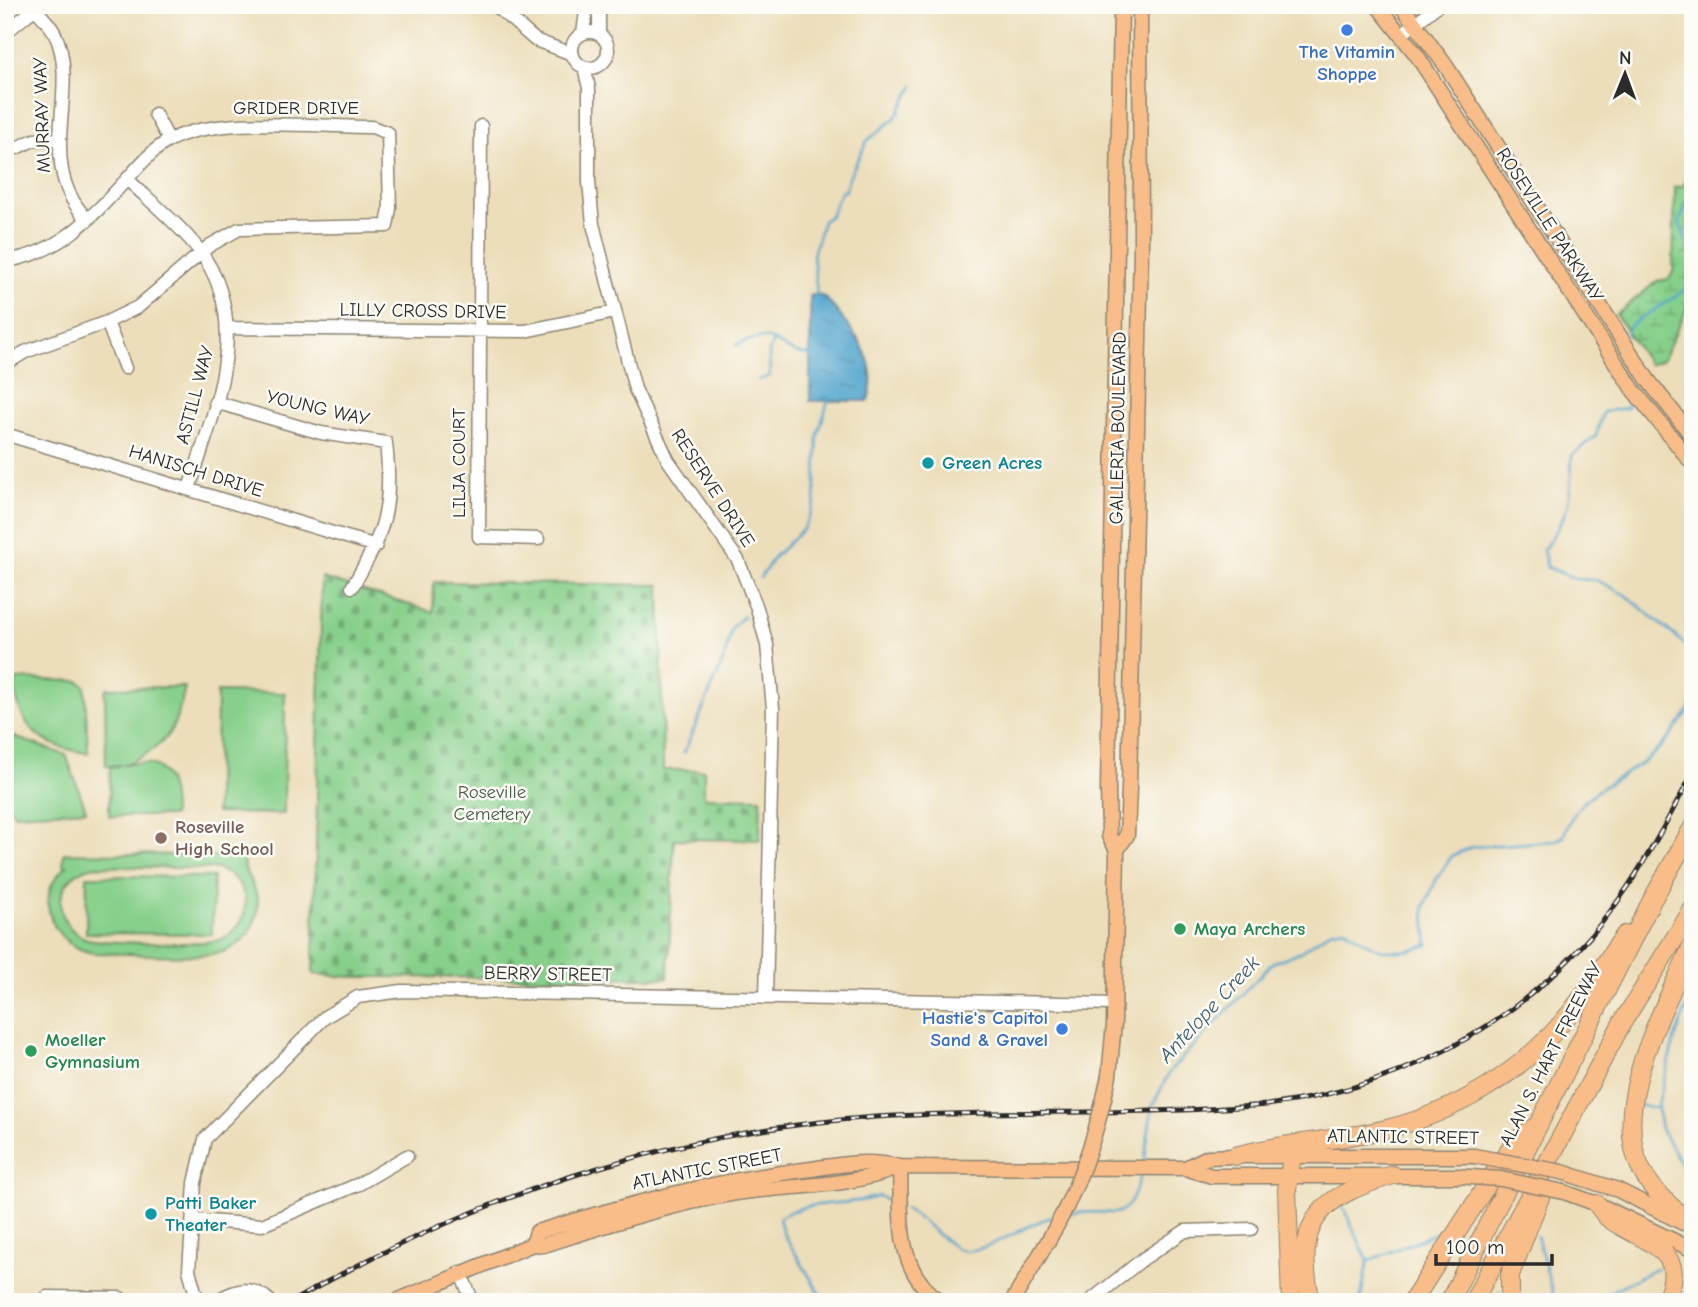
<svg xmlns="http://www.w3.org/2000/svg" width="1698" height="1307" viewBox="0 0 1698 1307" font-family="'Comic Neue',sans-serif">
<defs>
<pattern id="wetland-marsh" width="20" height="14" patternUnits="userSpaceOnUse" patternTransform="scale(1.75)"><rect width="20" height="14" fill="#87d08b"/><path d="M1 5h8M5 5V1M11 12h8M15 12V8" fill="none" stroke="#6fa972"/></pattern>
<pattern id="cemetery-stones" width="16" height="16" patternUnits="userSpaceOnUse" patternTransform="scale(1.75)"><rect width="16" height="16" fill="#87d08b"/><path d="M2 7V4a2 2 0 0 1 4 0v3zM10 15v-3a2 2 0 0 1 4 0v3z" fill="#6fa972"/></pattern>
<pattern id="water-ripples" width="26" height="14" patternUnits="userSpaceOnUse" patternTransform="scale(1.75)"><rect width="26" height="14" fill="#52a5cd"/><path d="M2 4q2-2 4 0t4 0M15 11q2-2 4 0t4 0" fill="none" stroke="#4487a7"/></pattern>
</defs>
<rect width="100%" height="100%" fill="#fdfcf7"/>
<filter id="ink" filterUnits="userSpaceOnUse"><feTurbulence type="fractalNoise" baseFrequency=".0143" numOctaves="2"/><feDisplacementMap in="SourceGraphic" scale="14" xChannelSelector="R" yChannelSelector="G"/><feConvolveMatrix kernelMatrix="1 2 1 2 8 2 1 2 1" color-interpolation-filters="sRGB"/></filter>
<filter id="wash" filterUnits="userSpaceOnUse"><feTurbulence type="fractalNoise" baseFrequency=".00686" numOctaves="4" result="noise"/><feDisplacementMap in="SourceGraphic" scale="28" xChannelSelector="R" yChannelSelector="G"/><feGaussianBlur stdDeviation="1.57" result="paint"/><feColorMatrix in="noise" values="0 0 0 0 0 0 0 0 0 0 0 0 0 0 0 0 0 1.4 0 .05"/><feComposite in="paint" operator="in"/></filter>
<g filter="url(#wash)">
<rect width="100%" height="100%" fill="#ecdeba"/>
<path fill="#87d08b" stroke="#597e5b" stroke-width="2" fill-rule="evenodd" d="M14 679 79 681 85 686 88 753C42 747 17 729 14 679Z
M185 687C176 732 166 748 123 765 129 765 138 762 145 763 171 765 173 796 173 816H109L110 767 121 765 106 766 105 691 107 688Z
M217 692 285 693 284 814 216 813Z
M12 736 66 755 86 810 15 814 5 804Z
M64 853 243 856C242 874 258 886 258 906 257 926 244 944 225 951 200 960 125 953 95 953 52 948 30 895 67 866L63 865ZM96 866 218 869C232 874 243 884 245 900 247 916 237 933 222 939 204 946 108 943 87 939 47 923 55 872 96 866Z
M87 876 213 877 212 934 86 933Z"/>
<path fill="url(#wetland-marsh)" stroke="#597e5b" stroke-width="2" d="M1693 137V296L1663 359 1649 365 1616 315 1657 281 1669 279 1673 272 1675 187 1683 186 1690 173 1685 160Z"/>
<path fill="url(#cemetery-stones)" stroke="#597e5b" stroke-width="2" d="M322 578 433 612 434 582 660 585 663 770H704V797L761 798 760 840 674 839 668 978 352 977 313 974Z"/>
<path fill="url(#water-ripples)" stroke="#3e687c" stroke-width="2" d="M817 294 826 298C851 330 882 358 868 401H810V296Z"/>
<g fill="none" stroke-linecap="round" stroke-linejoin="round">
<path stroke="#52a5cd" stroke-width="2.5" d="M1693 187 1679 223 1693 255
M817 294 813 255 823 221 830 216 842 190 846 191 848 179 867 141 895 118 914 86
M1627 336V329C1647 310 1675 303 1693 280
M736 345C780 325 775 354 810 355
M758 380 770 376 769 353 773 341
M1627 392V408L1603 412 1596 436 1572 455C1570 501 1571 512 1543 550L1547 567 1576 579 1597 580 1627 596 1693 651
M760 578 774 557 804 528 815 503 818 435 828 401
M684 753 724 659 732 627 744 616
M1693 990 1674 1041 1657 1108 1661 1129 1693 1186
M1639 1105 1657 1108
M1144 1164 1152 1107 1170 1071 1272 963 1300 952 1330 931 1345 928C1374 951 1391 958 1428 945L1424 907 1437 878 1452 856 1472 847 1554 841 1563 837C1578 792 1608 787 1643 762 1664 748 1679 724 1693 704
M1342 1205 1368 1261
M905 1209C926 1220 939 1239 958 1249 980 1259 1029 1221 1055 1216
M1069 1214C1116 1205 1124 1233 1141 1174
M1537 1236 1555 1302
M1686 1262 1693 1268
M825 1302 783 1233 779 1218C807 1198 846 1208 879 1196L896 1205
M1360 1302 1368 1261 1451 1227
M1495 1302 1500 1291
M1589 1302 1664 1265
M1680 1302 1693 1285"/>
</g>
</g>
<g filter="url(#ink)">
<g fill="none" stroke-linecap="round" stroke-linejoin="round">
<g stroke="#8c8472" stroke-width="15">
<path id="minor" d="M495 5 535 40 572 54
M35 9C42 16 51 25 55 34 82 91 32 164 88 220
M572 50a18 18 0 1 1 36 0a18 18 0 1 1-36 0Z
M5 33 39 5
M583 33 587 5
M599 34V5
M1402 34 1438 5
M584 67 589 88V182L593 224 635 389 668 460 738 560 757 608 767 645 773 708 766 998
M155 114 169 140
M481 126 479 537 538 539
M5 153 34 140 60 139
M127 179C151 202 179 224 199 250 255 324 213 411 189 489
M5 261C59 254 92 217 127 179 140 165 153 149 170 140 217 115 317 127 372 127L388 133 390 208 387 226 239 229 209 246 138 307 107 322 25 352 5 364
M107 322 125 368
M229 328 525 331 615 312
M215 402 321 433 386 443C393 507 385 532 352 587
M5 434 376 546
M193 1220 262 1225 359 1184 407 1156
M460 1272 473 1302
M45 1302 47 1297 120 1298 121 1302
M198 1302 189 1270 195 1183 205 1139 325 1017 358 997 402 991 1115 1004
M213 1302C235 1291 250 1282 271 1302
M1089 1302 1143 1259 1185 1231 1251 1229"/>
</g>
<g stroke="#8c8472" stroke-width="17">
<path id="major" d="M1377 5 1416 54 1634 391 1693 464
M1401 5 1446 66 1648 380 1693 437
M1117 850 1109 836 1108 788 1121 5
M1109 1076 1114 1024 1117 850 1127 835 1129 789 1141 250 1140 5
M900 1167C902 1216 894 1272 942 1302
M1185 1168 1208 1157 1235 1156H1474
M1562 1172 1618 1190 1683 1223
M1564 1192 1597 1204 1693 1250
M533 1244 537 1232C625 1205 713 1181 804 1170 839 1165 865 1159 900 1167L1185 1168 1212 1176H1456
M394 1302 533 1244 544 1245C607 1225 670 1204 736 1193 790 1185 849 1188 900 1167
M1012 1302 1048 1241"/>
</g>
<g stroke="#8c8472" stroke-width="20">
<path id="highway" d="M1693 943C1667 1005 1607 1105 1642 1171 1654 1194 1674 1209 1693 1226
M1235 1156C1285 1142 1337 1141 1387 1129 1456 1112 1521 1073 1566 1018 1588 992 1605 962 1625 935
M1597 1204C1601 1209 1605 1217 1611 1220 1640 1241 1694 1249 1664 1302
M1291 1302 1287 1190 1292 1155
M1311 1302C1293 1220 1319 1197 1393 1175
M1412 1302 1515 1141 1538 1125
M1449 1302 1651 902 1693 827
M1473 1302 1622 1023 1693 909
M1510 1302V1275L1542 1192"/>
</g>
<use href="#minor" stroke="#fff" stroke-width="12"/>
<use href="#major" stroke="#f8bd89" stroke-width="14"/>
<use href="#highway" stroke="#f8bd89" stroke-width="18"/>
<g stroke="#2b2b2b" stroke-width="5">
<path id="rail" d="M291 1302C469 1198 669 1131 876 1117 1006 1109 1137 1116 1267 1105 1413 1087 1545 1011 1627 888 1652 851 1672 811 1693 773"/>
</g>
<use href="#rail" stroke="#fdfcf7" stroke-width="2.5" stroke-dasharray="8" stroke-linecap="butt"/>
<g stroke="#8c8472" stroke-width="17" stroke-linecap="butt">
<path id="major-bridge" d="M1474 1156 1562 1172
M1456 1176 1501 1179 1564 1192
M1048 1241C1079 1189 1097 1134 1109 1076"/>
</g>
<use href="#major-bridge" stroke="#f8bd89" stroke-width="14"/>
</g>
</g>
<g fill="#3f7fe0" stroke="#fdfcf7" stroke-width="2.5">
<circle cx="1347" cy="30" r="7"/>
<circle cx="1062" cy="1029" r="7"/>
</g>
<g fill="#0f9aa8" stroke="#fdfcf7" stroke-width="2.5">
<circle cx="928" cy="463" r="7"/>
<circle cx="151" cy="1214" r="7"/>
</g>
<circle fill="#8d6e63" stroke="#fdfcf7" stroke-width="2.5" cx="161" cy="838" r="7"/>
<g fill="#2e9e5b" stroke="#fdfcf7" stroke-width="2.5">
<circle cx="1180" cy="929" r="7"/>
<circle cx="31" cy="1051" r="7"/>
</g>
<g text-anchor="middle" dominant-baseline="central" stroke-width="5" stroke-linejoin="round" paint-order="stroke">
<g font-size="19" font-weight="bold" fill="#366cbe" stroke="#fdfcf7">
<text x="1347" y="52">The Vitamin<tspan x="1347" dy="22">Shoppe</tspan></text>
<text x="1048" y="1018" text-anchor="end">Hastie's Capitol<tspan x="1048" dy="22">Sand &amp; Gravel</tspan></text>
</g>
<g font-size="19" fill="#2b2b2b" stroke="#fdfcf7">
<text x="296" y="108">GRIDER DRIVE</text>
<text transform="translate(42 115) rotate(-92)">MURRAY WAY</text>
<text transform="translate(1550 225) rotate(57)">ROSEVILLE PARKWAY</text>
<text transform="translate(423 311) rotate(1)">LILLY CROSS DRIVE</text>
<text transform="translate(195 395) rotate(-75)">ASTILL WAY</text>
<text transform="translate(318 408) rotate(13)">YOUNG WAY</text>
<text transform="translate(1118 428) rotate(-89)">GALLERIA BOULEVARD</text>
<text transform="translate(459 463) rotate(-90)">LILJA COURT</text>
<text transform="translate(196 471) rotate(17)">HANISCH DRIVE</text>
<text transform="translate(713 488) rotate(57)">RESERVE DRIVE</text>
<text transform="translate(548 974) rotate(1)">BERRY STREET</text>
<text transform="translate(1551 1054) rotate(-63)">ALAN S. HART FREEWAY</text>
<text transform="translate(1403 1137) rotate(1)">ATLANTIC STREET</text>
<text transform="translate(707 1169) rotate(-11)">ATLANTIC STREET</text>
</g>
<g font-size="19" font-weight="bold" fill="#0d838f" stroke="#fdfcf7" text-anchor="start">
<text x="942" y="463">Green Acres</text>
<text x="165" y="1203">Patti Baker<tspan x="165" dy="22">Theater</tspan></text>
</g>
<g font-size="19" fill="#475d48" stroke="#fdfcf7">
<text x="492" y="792">Roseville<tspan x="492" dy="22">Cemetery</tspan></text>
</g>
<g font-size="19" font-weight="bold" fill="#785e54" stroke="#fdfcf7" text-anchor="start">
<text x="175" y="827">Roseville<tspan x="175" dy="22">High School</tspan></text>
</g>
<g font-size="19" font-weight="bold" fill="#27864d" stroke="#fdfcf7" text-anchor="start">
<text x="1194" y="929">Maya Archers</text>
<text x="45" y="1040">Moeller<tspan x="45" dy="22">Gymnasium</tspan></text>
</g>
<g font-size="21" font-style="italic" fill="#3b5c6c" stroke="#fdfcf7">
<text transform="translate(1209 1009) rotate(-47)">Antelope Creek</text>
</g>
</g>
<rect width="1698" height="1307" fill="none" stroke="#fdfcf7" stroke-width="28"/>
<g transform="translate(1625 74) rotate(1)" stroke="#fdfcf7" stroke-width="5" paint-order="stroke">
<path d="M0-5L12 26L0 18L-12 26Z" fill="#2b2b2b"/>
<text y="-10" font-size="19" font-weight="bold" text-anchor="middle" fill="#2b2b2b">N</text>
</g>
<path d="M1436 1254v10h116v-10" fill="none" stroke="#2b2b2b" stroke-width="3.5"/>
<text x="1446" y="1254" font-size="21" fill="#2b2b2b" stroke="#fdfcf7" stroke-width="5" paint-order="stroke">100 m</text>
</svg>
